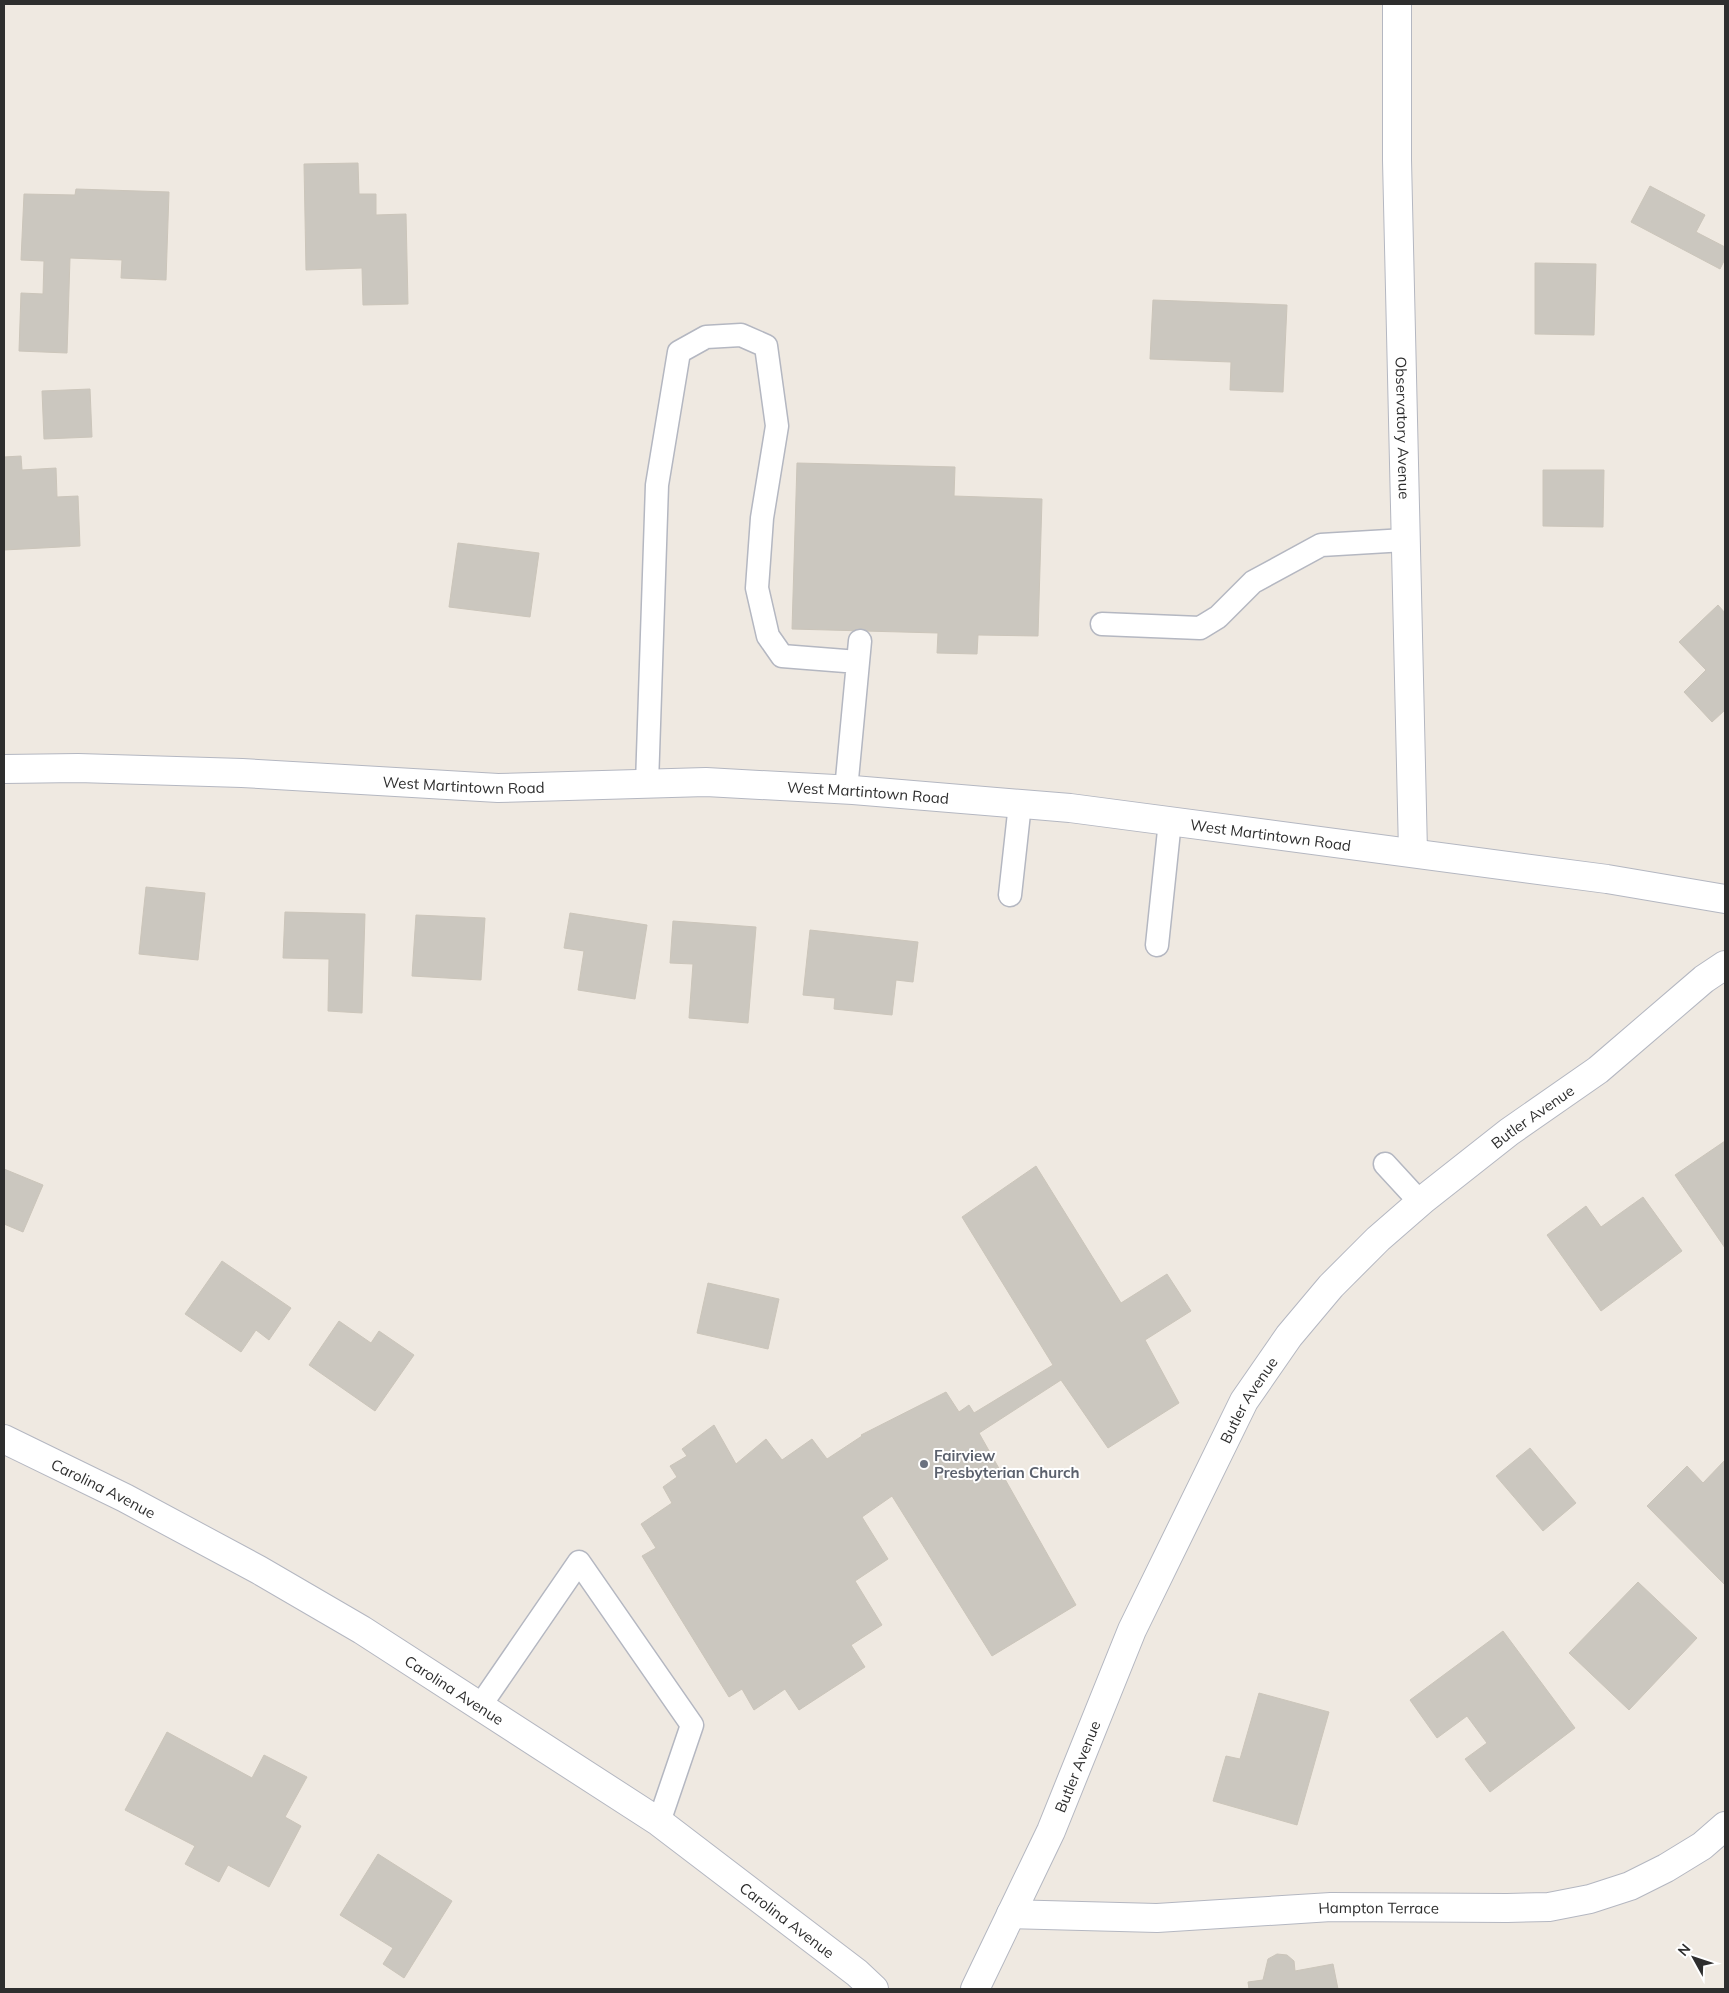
<svg xmlns="http://www.w3.org/2000/svg" width="1729" height="1993" viewBox="0 0 1729 1993" font-family="Mulish,sans-serif">
<rect width="100%" height="100%" fill="#efe9e1"/>
<path fill="#cbc7bf" stroke="#cbc5ba" d="M358 163 359 194H376V215L406 214 408 304 363 305 362 268 306 270 304 164Z
M1650 186 1705 215 1696 232 1725 247V259L1720 269 1631 222Z
M76 189 169 192 166 280 121 278 122 260 70 258 67 353 19 351 21 293 43 294 44 261 21 260 24 194 75 195Z
M1535 263 1596 264 1594 335 1535 334Z
M1153 300 1287 305 1283 392 1230 390 1231 362 1150 359Z
M90 389 92 437 44 439 42 391Z
M21 456 22 470 56 468 57 497 78 496 80 546 4 550V457Z
M797 463 955 467 954 496 1042 499 1038 636 978 635 977 654 937 653 938 633 792 629Z
M1543 470H1604L1603 527 1543 526Z
M458 543 539 553 530 617 449 607Z
M1718 605 1725 613V710L1712 722 1684 692 1706 670 1679 642Z
M146 887 205 893 198 960 139 954Z
M285 912 365 914 362 1013 328 1011 329 959 283 958Z
M570 913 647 925 635 999 578 990 584 951 564 948Z
M416 915 485 918 481 980 412 976Z
M673 921 756 927 748 1023 689 1018 693 964 670 963Z
M810 930 918 942 913 982 896 980 892 1015 834 1009 835 998 803 995Z
M1725 1141V1248L1675 1175Z
M1036 1166 1121 1303 1167 1274 1191 1311 1145 1340 1179 1403 1108 1448 1061 1380 979 1433 1076 1605 992 1656 892 1496 862 1517 888 1559 855 1581 882 1625 851 1645 865 1667 799 1710 785 1689 754 1710 742 1689 729 1697 642 1556 656 1548 641 1524 672 1503 663 1487 677 1477 670 1466 687 1456 682 1449 714 1425 736 1464 766 1439 782 1460 812 1439 827 1459 862 1436 861 1435 946 1392 959 1412 969 1405 974 1413 1053 1365 962 1217Z
M4 1169 43 1185 23 1232 4 1224Z
M1643 1197 1682 1251 1601 1311 1547 1235 1586 1206 1601 1227Z
M222 1261 291 1308 269 1340 256 1330 241 1352 185 1314Z
M708 1283 779 1299 768 1349 697 1333Z
M339 1321 371 1343 379 1331 414 1355 375 1411 309 1365Z
M1530 1448 1576 1503 1543 1531 1496 1476Z
M1725 1460V1585L1647 1506 1687 1466 1703 1483Z
M1638 1582 1697 1638 1629 1710 1569 1653Z
M1503 1631 1575 1728 1490 1792 1465 1759 1487 1743 1467 1716 1437 1738 1410 1700Z
M1259 1693 1329 1712 1297 1825 1213 1801 1226 1756 1240 1759Z
M167 1732 252 1778 264 1755 307 1777 285 1817 301 1826 269 1887 228 1865 219 1882 185 1864 195 1846 125 1810Z
M378 1854 452 1901 404 1978 383 1964 393 1948 340 1915Z
M1277 1954 1287 1955 1294 1961 1295 1971 1333 1964 1338 1989H1249L1248 1982 1263 1980 1268 1959Z"/>
<g fill="none" stroke-linecap="round" stroke-linejoin="round">
<g stroke="#b4b7c1" stroke-width="25">
<path id="service" d="M1102 624 1200 628 1218 617 1253 582 1321 545 1405 540
M647 784 657 485 679 352 706 337 741 335 766 346 777 426 762 518 757 588 768 636 782 656 858 662
M846 790 860 641
M1010 895 1020 804
M1157 945 1170 821
M1385 1164 1420 1202
M480 1706 579 1562 692 1725 659 1822"/>
</g>
<g stroke="#b4b7c1" stroke-width="30">
<g id="minor">
<path id="s1" d="M1397 4V160L1413 852"/>
<path id="s2" d="M4 1439 125 1498 259 1570 362 1630 659 1822 857 1973 874 1989"/>
<path id="s3" d="M1011 1914 1157 1918 1331 1907 1507 1908 1549 1907 1590 1899 1630 1886 1666 1868 1702 1846 1725 1826"/>
<path id="s4" d="M975 1989 1051 1831 1132 1630 1244 1401 1289 1336 1331 1286 1378 1239 1424 1199 1509 1132 1598 1070 1704 979 1725 965"/>
</g>
</g>
<g stroke="#b4b7c1" stroke-width="30">
<g id="secondary">
<path id="s5" d="M4 769 78 768 242 773 498 788 706 782 853 790 1070 808 1607 879 1725 899"/>
</g>
</g>
<use href="#service" stroke="#fff" stroke-width="22"/>
<use href="#minor" stroke="#fff" stroke-width="28"/>
<use href="#secondary" stroke="#fff" stroke-width="28"/>
</g>
<circle fill="#6b7280" stroke="#fff" stroke-width="2" cx="924" cy="1464" r="5"/>
<g text-anchor="middle" dominant-baseline="central" stroke-width="4" stroke-linejoin="round" paint-order="stroke">
<g font-size="15" fill="#2e2e2e" stroke="#fff">
<text stroke="none"><textPath href="#s1" startOffset="424">Observatory Avenue</textPath></text>
<text stroke="none"><textPath href="#s5" startOffset="460">West Martintown Road</textPath></text>
<text stroke="none"><textPath href="#s5" startOffset="865">West Martintown Road</textPath></text>
<text stroke="none"><textPath href="#s5" startOffset="1270">West Martintown Road</textPath></text>
<text stroke="none"><textPath href="#s4" startOffset="1055">Butler Avenue</textPath></text>
<text stroke="none"><textPath href="#s4" startOffset="650">Butler Avenue</textPath></text>
<text stroke="none"><textPath href="#s2" startOffset="111">Carolina Avenue</textPath></text>
<text stroke="none"><textPath href="#s2" startOffset="516">Carolina Avenue</textPath></text>
<text stroke="none"><textPath href="#s4" startOffset="245">Butler Avenue</textPath></text>
<text stroke="none"><textPath href="#s3" startOffset="368">Hampton Terrace</textPath></text>
<text stroke="none"><textPath href="#s2" startOffset="921">Carolina Avenue</textPath></text>
</g>
<g font-size="15" font-weight="bold" fill="#5b616d" stroke="#fff" text-anchor="start">
<text x="934" y="1455">Fairview<tspan x="934" dy="17">Presbyterian Church</tspan></text>
</g>
</g>
<rect width="1729" height="1993" fill="none" stroke="#2e2e2e" stroke-width="10"/>
<g transform="translate(1694 1958) rotate(310)" stroke="#ffffff" stroke-width="4" paint-order="stroke">
<path d="M0-4L9 19L0 12L-9 19Z" fill="#2e2e2e"/>
<text y="-8" font-size="14" font-weight="bold" text-anchor="middle" fill="#2e2e2e">N</text>
</g>
</svg>
